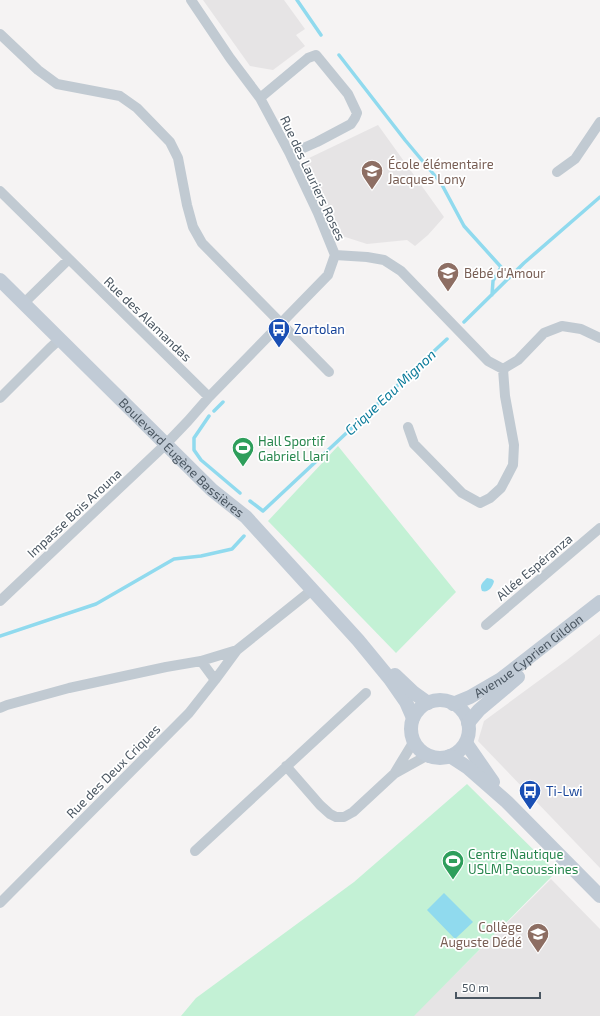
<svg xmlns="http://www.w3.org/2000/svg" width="600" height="1016" viewBox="0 0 600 1016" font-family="'Exo 2',sans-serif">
<rect width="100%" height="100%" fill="#f5f3f3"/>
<path fill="#e6e4e5" d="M203 0H284L305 29 296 35 305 46 273 70 250 66Z
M378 125 444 217 428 235 415 246 407 240 367 244 339 235 305 165 307 159Z
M600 634V868L478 741 484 721 567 660Z
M551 879 600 929V1016H413Z"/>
<path fill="#c3f1d5" d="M338 446 456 592 396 653 268 521Z
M467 784 556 872 414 1016H181L196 998 354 882Z"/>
<path fill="#90daee" d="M487 578 492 579 494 581C493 587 488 593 482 591 479 585 483 582 487 578Z
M444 893 473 922 455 939 427 910Z"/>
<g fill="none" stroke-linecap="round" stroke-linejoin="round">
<path stroke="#90daee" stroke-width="3.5" d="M297 0 321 35
M339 55 405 140 441 183 464 226 501 267 493 281 492 295
M464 322 524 263 600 197
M214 411 223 402
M209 416 194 438V450L201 460 240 493
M250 501 263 511 447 339
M0 636 96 604 174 559 201 556 232 549 244 536"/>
<path stroke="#c1cad2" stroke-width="10" d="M0 34 38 70 57 84 120 96 137 108 170 142 178 158 187 205 193 227 202 243 329 372
M260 98 308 58 316 55 348 94 357 113 355 118 351 124 317 142 290 154
M557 172 575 159 600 122
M0 191 209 397
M335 255 367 257 384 260 401 271 488 361 503 369 518 360 544 333 562 326 581 329 600 338
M24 303 69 259
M0 398 50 348 60 339
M408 427 414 444 462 493 480 503 490 498 501 488 513 465 514 445 505 396 503 369
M0 601 166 444 188 421 209 397 328 275 335 255 318 213 290 154 260 98 230 58 191 0
M486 625 600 528
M201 661 215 680
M0 708 7 705 69 688 166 667 201 661 237 650
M286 766 320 805 330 814 336 817H344L353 812 394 774 414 741
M394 774 428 755
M195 851 366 693
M0 903 189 713 215 680 237 650 312 590"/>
<g stroke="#c1cbd6" stroke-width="14">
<path id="s1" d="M0 280 212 490 246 517 358 640 390 679 406 702 413 718"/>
<path d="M395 675 414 693 428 703"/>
<circle cx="440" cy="729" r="29"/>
<path id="s2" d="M453 704 470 697 501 679 600 602"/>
<path d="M468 723 479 710 518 677"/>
<path d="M466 743 493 782"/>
<path d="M450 756 467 767 507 802 600 896"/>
</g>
</g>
<defs>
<g id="school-pin" transform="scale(1.15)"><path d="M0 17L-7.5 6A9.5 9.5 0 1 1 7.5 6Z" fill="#8d6e63" stroke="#fff"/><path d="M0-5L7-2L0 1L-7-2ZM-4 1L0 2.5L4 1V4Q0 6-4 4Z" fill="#fff"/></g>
<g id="bus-pin" transform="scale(1.15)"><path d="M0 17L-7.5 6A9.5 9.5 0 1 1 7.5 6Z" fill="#1a4fb4" stroke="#fff"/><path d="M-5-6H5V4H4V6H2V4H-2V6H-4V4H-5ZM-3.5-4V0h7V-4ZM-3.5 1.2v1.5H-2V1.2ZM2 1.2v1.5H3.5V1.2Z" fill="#fff"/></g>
<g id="stadium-pin" transform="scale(1.15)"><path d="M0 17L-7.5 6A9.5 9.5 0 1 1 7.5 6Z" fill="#2e9e5b" stroke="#fff"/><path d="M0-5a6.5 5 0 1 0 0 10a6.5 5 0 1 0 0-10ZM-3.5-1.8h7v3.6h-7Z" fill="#fff"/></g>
</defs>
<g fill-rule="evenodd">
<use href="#school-pin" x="372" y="171"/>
<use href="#school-pin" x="448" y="273"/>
<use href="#bus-pin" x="279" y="329"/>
<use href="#stadium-pin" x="243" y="448"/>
<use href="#bus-pin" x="530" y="791"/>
<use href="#stadium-pin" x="453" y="861"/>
<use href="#school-pin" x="538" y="934"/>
</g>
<g text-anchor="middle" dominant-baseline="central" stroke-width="3.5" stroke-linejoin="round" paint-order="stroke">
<g font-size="13" fill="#785e54" stroke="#fff" text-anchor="start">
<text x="388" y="164">École élémentaire<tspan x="388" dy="15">Jacques Lony</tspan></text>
<text x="464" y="273">Bébé d'Amour</text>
<text x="522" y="927" text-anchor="end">Collège<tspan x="522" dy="15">Auguste Dédé</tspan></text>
</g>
<g font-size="13" fill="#4a5661" stroke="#fff">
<text transform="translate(313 178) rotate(65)">Rue des Lauriers Roses</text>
<text transform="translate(148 319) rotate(44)">Rue des Alamandas</text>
<text stroke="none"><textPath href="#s1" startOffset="254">Boulevard Eugène Bassières</textPath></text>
<text transform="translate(74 513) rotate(-43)">Impasse Bois Arouna</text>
<text transform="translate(534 567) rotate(-40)">Allée Espéranza</text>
<text stroke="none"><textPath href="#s2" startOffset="90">Avenue Cyprien Gildon</textPath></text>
<text transform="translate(113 771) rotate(-45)">Rue des Deux Criques</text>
</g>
<g font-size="13" fill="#164399" stroke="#fff" text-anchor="start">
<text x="294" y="329">Zortolan</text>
<text x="546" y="791">Ti-Lwi</text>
</g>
<g font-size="13" fill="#27864d" stroke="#fff" text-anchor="start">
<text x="258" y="441">Hall Sportif<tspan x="258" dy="15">Gabriel Llari</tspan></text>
<text x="468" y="854">Centre Nautique<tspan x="468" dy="15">USLM Pacoussines</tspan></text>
</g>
<g font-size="14" font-style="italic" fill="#0c7c9b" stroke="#fff">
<text transform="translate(390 392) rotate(-43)">Crique Eau Mignon</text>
</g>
</g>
<path d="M456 992v6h84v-6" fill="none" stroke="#4a5661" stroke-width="2"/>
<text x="462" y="992" font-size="12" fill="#4a5661" stroke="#ffffff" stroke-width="3" paint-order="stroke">50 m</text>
</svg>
